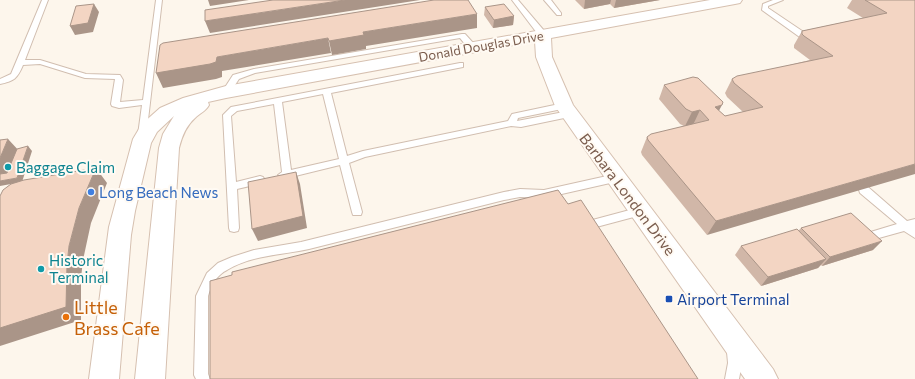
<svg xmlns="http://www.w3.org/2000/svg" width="915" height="379" viewBox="0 0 915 379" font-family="Commissioner,sans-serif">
<rect width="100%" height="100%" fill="#fdf6ec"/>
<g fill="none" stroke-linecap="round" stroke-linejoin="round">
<g stroke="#d1beb0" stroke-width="2">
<path id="lane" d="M42 0H48L25 60H40L86 74 120 75 123 80 120 102 143 100 156 0H162L146 137 143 138 138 135 142 105 119 108 112 106 111 104 115 79 85 78 40 64 23 65C17 79 14 81 0 84V79L11 74Z
M512 0H518L546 33V37H540Z
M544 0H551L561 13V15H557Z
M773 0H783L768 6V8L814 39V43H808L762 10 763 4Z
M462 34H465L475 45V49H469L460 38 255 73 239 79 229 94 226 95 222 92 233 75 254 69Z
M460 63H463V67L331 93 347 156 363 151 508 121 512 114 564 103 567 104 568 106 567 108 518 118 517 121 569 111 573 114 569 117 521 127 511 126 365 157 349 163 362 212 361 215H353L352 212 340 165 283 179 280 177 278 175 282 172 274 104 237 111 231 116 236 182 260 176 263 177 265 180 263 183 237 189 239 228 238 231 234 232 230 231 229 228 223 115 231 107ZM323 94 339 159 291 170 282 102Z
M616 174 621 178 619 181 544 198 520 197 504 200C439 216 374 233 309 249 282 255 251 255 227 270 217 275 211 285 208 296V374L210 379H196L194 375 196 296 207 273 218 263 232 257 254 250 301 242 504 192 520 189 544 190Z
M864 186 868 187 907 221 915 219V238L904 231 868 241 864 240 863 237 864 234 897 224 860 193 859 190 860 187Z
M641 207 645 208 646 211 645 214 585 230 581 229 580 226 581 223 585 222Z
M733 346 738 348 742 363 739 379H725L728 363 727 352 728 348Z"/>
</g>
<g stroke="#d6c0b0" stroke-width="2">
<path id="secondary" d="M710 0H742L740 3 735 4 551 38 552 57 573 105 773 369 778 379H745L555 106 536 57 535 41 226 98 208 102 209 105C206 111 200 113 195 118 186 126 182 136 179 148L165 379H135L159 148 163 134 174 116 157 132 151 143 135 211 131 235 119 379H89L109 227 133 139 142 124 160 108 183 98 226 86Z"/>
</g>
<use href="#lane" fill="#fff" fill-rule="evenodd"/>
<use href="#secondary" fill="#fff" fill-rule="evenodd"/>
</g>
<path fill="#d1b7a8" d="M575 0H660L614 8 610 4 584 9Z
M852 0H915L707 235 642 155 641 152 647 137 684 126 680 124 659 99 664 85 719 111 725 116 743 112 727 97 725 93 732 79 810 60 794 48V45L802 31 863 18 847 8Z
M485 7 514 16 513 25 493 28 484 15Z
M801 228 873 250 822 266 821 265 818 268 761 286 735 255 741 246 798 231Z"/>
<path fill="#aa9588" d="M208 0H249L210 6Z
M345 0H420L210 33 205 21Z
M585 0H611L610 4 584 9Z
M616 0H660L614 8Z
M94 4 99 12 93 32 75 35 70 26Z
M477 14V28L366 46V49L332 55 329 41 363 32Z
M514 16 513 25 493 28 494 20Z
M328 38 331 53 222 71V77L216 79 163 88 156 73 217 57Z
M722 105 714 120 715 107Z
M700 110 693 125 685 126 692 112Z
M8 139 21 153 12 178 0 180V158Z
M28 146 32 151 22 182 0 186V181L17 178Z
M915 164V174L707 235 716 221Z
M96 168 107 183 91 223 83 260 81 278V320L0 346V328L67 265 69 246 79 208Z
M296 172 300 184 307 228 258 241 252 229Z
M882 241 873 250 822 266 830 257Z
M826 259 818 268 761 286 768 277Z"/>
<path fill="#f3d5c3" stroke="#aa9588" d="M273 0H345L205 21V10Z
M434 0H468L477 14 363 32 364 35 329 41 328 38 217 57 216 62 210 64 156 73 160 45 163 43Z
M865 0H915V164L716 221 648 140 647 137 651 134 709 120 700 110 692 112 686 109 664 85 693 77 698 78 723 102 722 105 715 107 725 116 763 107 734 83 732 79 737 76 833 56 804 36 802 34V31L887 13Z
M94 4 88 23 70 26 76 6Z
M504 4 514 16 494 20 485 7Z
M8 139 0 158V140Z
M28 146 17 178 0 181V174L7 173 17 149Z
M96 168 79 208 69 246 67 265 66 307 0 328V196L3 190 11 184 24 180Z
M296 172 303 216 252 229 248 182Z
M558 190 568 204 581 200 698 379H210V281L232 275V272Z
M851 213 882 241 830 257 801 228Z
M797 229 826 259 768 277 741 246Z"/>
<g fill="#0f9aa8" stroke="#fffaf3" stroke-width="1.5">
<circle cx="8" cy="167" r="4"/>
<circle cx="41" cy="269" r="4"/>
</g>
<circle fill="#3f7fe0" stroke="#fffaf3" stroke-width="1.5" cx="91" cy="192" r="4"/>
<rect fill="#1a4fb4" stroke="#fffaf3" stroke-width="1.5" x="665" y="295" width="8" height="8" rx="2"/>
<circle fill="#e8710a" stroke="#fffaf3" stroke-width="1.5" cx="66" cy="317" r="4"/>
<g text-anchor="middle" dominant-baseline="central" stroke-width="4" stroke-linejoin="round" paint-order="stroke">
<g font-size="13" fill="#7a5c4d" stroke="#fffaf3">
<text transform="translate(481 46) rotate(-10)">Donald Douglas Drive</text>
</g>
<g font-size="15" fill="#0d838f" stroke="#fffaf3" text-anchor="start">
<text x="16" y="167">Baggage Claim</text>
<text x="49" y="260">Historic<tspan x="49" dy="17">Terminal</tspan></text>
</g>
<g font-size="15" fill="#366cbe" stroke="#fffaf3" text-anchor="start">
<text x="99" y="192">Long Beach News</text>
</g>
<g font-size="15" fill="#7a5c4d" stroke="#fffaf3">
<text transform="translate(628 194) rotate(53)">Barbara London Drive</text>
</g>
<g font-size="15" fill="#164399" stroke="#fffaf3" text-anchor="start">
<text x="677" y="299">Airport Terminal</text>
</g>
<g font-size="18" fill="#c56008" stroke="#fffaf3" text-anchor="start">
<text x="74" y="307">Little<tspan x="74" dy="21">Brass Cafe</tspan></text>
</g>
</g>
</svg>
